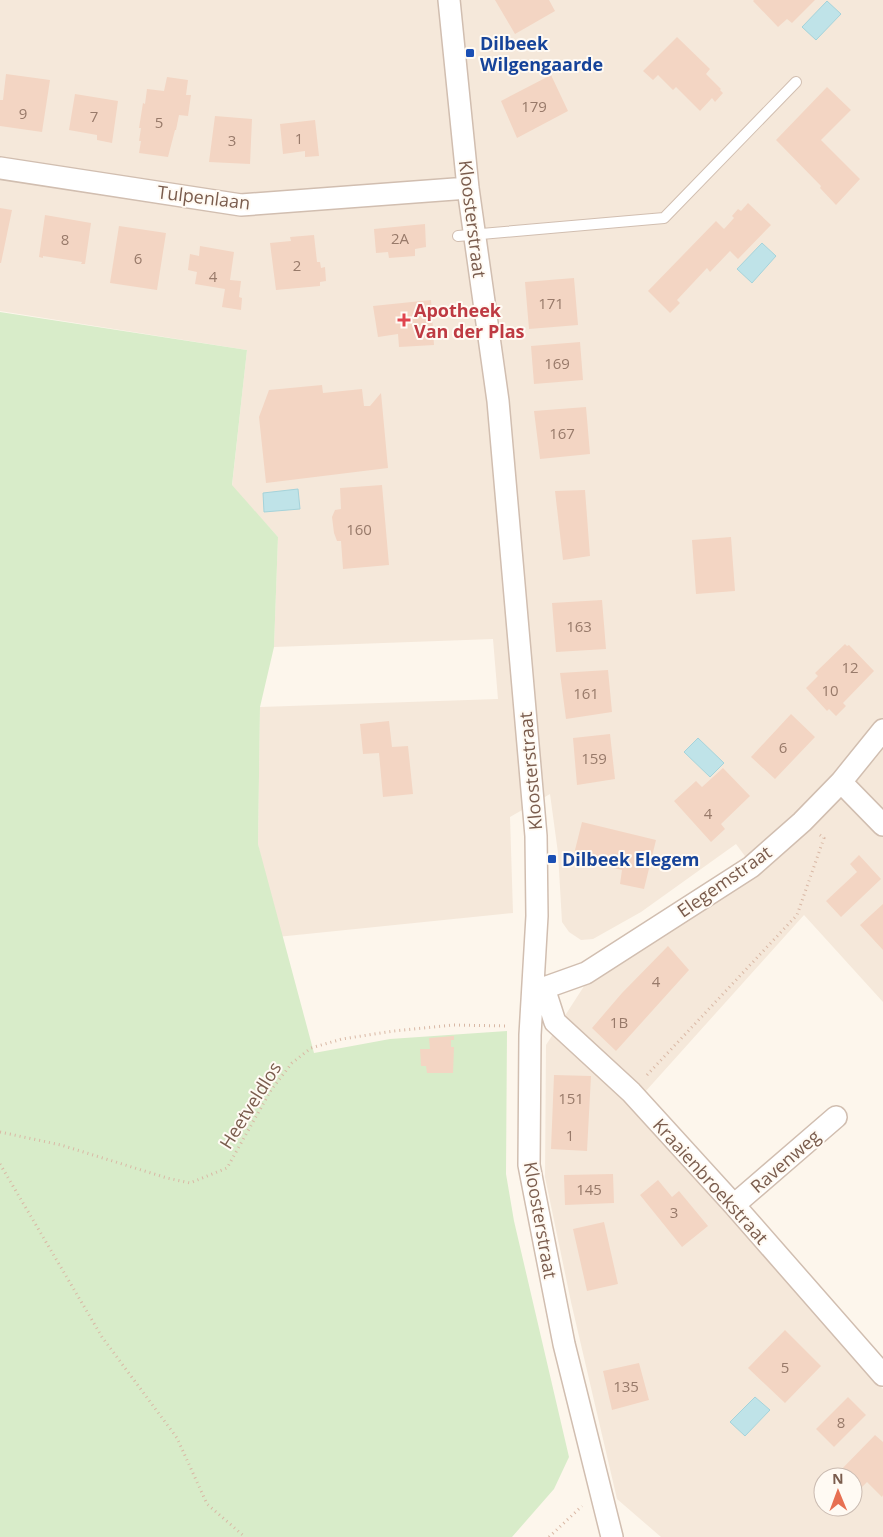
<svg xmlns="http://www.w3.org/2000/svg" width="883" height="1537" viewBox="0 0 883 1537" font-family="'Open Sans',sans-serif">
<rect width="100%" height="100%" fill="#fdf6ec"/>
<path fill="#f5e8da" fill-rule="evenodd" d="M0 0H883V1002L804 915 636 1102 756 1246 883 1389V1537H661L617 1499 571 1302 545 1177 546 1045 588 980 759 875 736 844 641 912 593 939 581 940 569 932 562 922 558 853 550 794 510 817 513 913 277 937 258 844 260 707 498 699 493 639 274 647 278 537 232 486 247 350 0 311ZM823 1477H853V1507H823Z"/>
<path fill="#d8ecc9" d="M0 312 247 350 232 485 278 537 274 647 260 707 258 844 314 1053 390 1039 507 1031 506 1174 514 1221 569 1457 554 1489 512 1537H0Z"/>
<path fill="#bfe3e8" stroke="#a5d3da" d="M827 1 841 14 816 40 802 27Z
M762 243 776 256 752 283 737 269Z
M298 489 300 509 264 512 263 493Z
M698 738 724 763 710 777 684 752Z
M755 1397 770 1410 745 1436 730 1422Z"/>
<path fill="#f3d5c3" d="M495 0H549L555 11 515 34Z
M754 0H815L792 23 787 19 778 27 753 1Z
M677 37 710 69 706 74 721 89 720 90 723 93 715 102 712 98 700 111 676 87 673 90 658 75 653 80 643 71Z
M6 74 50 80 42 132 0 126V100H3Z
M551 75 568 111 517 138 501 101Z
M167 77 188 80 186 95H191L188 116 179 115 176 130H175L168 157 139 153 141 141H139L141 128H139L143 103 145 104 147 89 164 91Z
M827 87 851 110 821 140 860 179 836 205 820 188 821 186 776 140Z
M75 94 118 101 112 143 97 140V135L69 130Z
M215 116 252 119 250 164 209 162Z
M315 120 319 156 305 157V151L283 154 280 124Z
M748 203 771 225 738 259 730 251 710 272 707 268 677 300 680 303 670 313 648 291 716 221 724 229 734 218 732 216 738 209 741 211Z
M0 208 12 210 1 263H0Z
M45 215 91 223 85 264H81L82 262 43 256V258L39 257Z
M425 224 426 247 415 249V256L389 258 388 252 376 253 374 229Z
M119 226 166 233 157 290 110 283Z
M314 235 317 262H320L321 268 325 267 326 281 320 282V286L276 290 270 243 291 241 290 237Z
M200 246 234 252 230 280 241 281 239 297 242 298 241 310 222 307 225 289 195 284 197 272 188 270 190 254 199 256Z
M574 278 578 325 529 329 525 282Z
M431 300 434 345 399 347 398 334 378 337 373 306Z
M580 342 583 380 534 384 531 346Z
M322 385 323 393 362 389 364 406H370L381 393 388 468 266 483 259 417 269 390Z
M586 407 590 454 540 459 534 411Z
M382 485 389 565 343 569 341 541H337L334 533 332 517 335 510 341 509 340 488Z
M585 490 590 556 563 560 555 491Z
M731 537 735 591 696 594 692 540Z
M602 600 606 649 556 652 552 603Z
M845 644 847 646 849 645 874 671 843 703 846 706 836 716 829 709 827 711 806 688 818 676 815 673Z
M608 670 612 712 566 719 560 673Z
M791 714 815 737 775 779 751 757Z
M389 721 392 747 408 746 413 794 383 797 379 753 363 754 360 724Z
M610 734 615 779 577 785 573 738Z
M723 768 750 796 721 824 725 829 711 842 674 801 696 781 702 787Z
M582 822 656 840 644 889 620 884 622 870 573 858Z
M859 855 881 879 841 917 826 901 857 872 850 864Z
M883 904V950L860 925Z
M668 946 689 970 616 1051 592 1028 622 993Z
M454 1036V1040H451V1047H454L453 1073H427L426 1066H421L420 1049H430L429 1038Z
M554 1075 591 1076 587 1151 551 1149Z
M613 1174 614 1203 565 1205 564 1175Z
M658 1180 672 1197 679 1191 708 1226 682 1247 640 1195Z
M604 1222 618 1284 587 1291 573 1229Z
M785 1330 821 1366 785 1403 748 1368Z
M639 1363 649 1400 612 1410 603 1371Z
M848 1397 866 1415 834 1447 816 1429Z
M875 1435 883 1442V1495L882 1497 867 1482 853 1496V1477H834Z"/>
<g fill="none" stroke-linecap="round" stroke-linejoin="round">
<g stroke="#d1beb0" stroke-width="12">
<path id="service" d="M458 236 664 218 796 82"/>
</g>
<g stroke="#d1beb0" stroke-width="24">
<path id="minor" d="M449 0 468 188 498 401 536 836 537 916 530 1035 529 1165 564 1344 612 1537
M0 168 241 205 468 188
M841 782 883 825
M534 985 544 988 586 973 751 867 802 822 841 782 883 730
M544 988 555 1022 631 1092 734 1205 883 1375
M734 1205 836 1117"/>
</g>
<path stroke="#d9b8a5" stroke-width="3" stroke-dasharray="1 4" stroke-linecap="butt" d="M647 1075 797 915 824 838 820 835
M0 1132 61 1145 167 1178 190 1183 227 1168 271 1090 292 1063 311 1048 342 1039 394 1031 453 1025 508 1026
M0 1164 102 1337 177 1438 207 1504 245 1537
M549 1537 582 1506"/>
<use href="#service" stroke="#fff" stroke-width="10"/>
<use href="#minor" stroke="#fff" stroke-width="21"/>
</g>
<g fill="#1a4fb4" stroke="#fffaf3" stroke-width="2">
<rect x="465" y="48" width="10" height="10" rx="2.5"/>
<rect x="547" y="854" width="10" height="10" rx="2.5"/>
</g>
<path fill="#e0444e" stroke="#fffaf3" stroke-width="2" d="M401.5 312.5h5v5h5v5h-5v5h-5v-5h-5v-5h5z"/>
<g text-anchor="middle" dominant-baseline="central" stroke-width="4" stroke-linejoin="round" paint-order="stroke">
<g font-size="15" fill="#987a6a">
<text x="534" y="106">179</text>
<text x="23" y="113">9</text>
<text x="94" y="116">7</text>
<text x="159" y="122">5</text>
<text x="299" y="138">1</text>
<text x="232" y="140">3</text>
<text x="400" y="238">2A</text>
<text x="65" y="239">8</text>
<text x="138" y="258">6</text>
<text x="297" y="265">2</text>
<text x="213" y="276">4</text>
<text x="551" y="303">171</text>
<text x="557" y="363">169</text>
<text x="562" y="433">167</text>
<text x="359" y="529">160</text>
<text x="579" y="626">163</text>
<text x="850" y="667">12</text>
<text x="830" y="690">10</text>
<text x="586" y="693">161</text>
<text x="783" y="747">6</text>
<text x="594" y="758">159</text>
<text x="708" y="813">4</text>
<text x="656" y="981">4</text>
<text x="619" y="1022">1B</text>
<text x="571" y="1098">151</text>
<text x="570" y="1135">1</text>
<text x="589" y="1189">145</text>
<text x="674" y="1212">3</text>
<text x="785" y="1367">5</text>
<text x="626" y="1386">135</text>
<text x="841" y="1422">8</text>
</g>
<g font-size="18" font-weight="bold" fill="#164399" stroke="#fffaf3" text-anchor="start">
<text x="480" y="43">Dilbeek<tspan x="480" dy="21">Wilgengaarde</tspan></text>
<text x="562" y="859">Dilbeek Elegem</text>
</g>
<g font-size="18" fill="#7a5c4d" stroke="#fffaf3">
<text transform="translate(204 197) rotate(7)">Tulpenlaan</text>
<text transform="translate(473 219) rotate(83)">Kloosterstraat</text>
<text transform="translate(530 771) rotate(-95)">Kloosterstraat</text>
<text transform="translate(724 881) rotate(-35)">Elegemstraat</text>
<text transform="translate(250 1105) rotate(-58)">Heetveldlos</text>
<text transform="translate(785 1161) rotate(-41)">Ravenweg</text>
<text transform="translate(711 1181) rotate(48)">Kraaienbroekstraat</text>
<text transform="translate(541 1220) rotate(80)">Kloosterstraat</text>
</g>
<g font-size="18" font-weight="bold" fill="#be3a42" stroke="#fffaf3" text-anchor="start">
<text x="414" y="310">Apotheek<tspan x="414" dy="21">Van der Plas</tspan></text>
</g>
</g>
<g transform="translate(838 1492) rotate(359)"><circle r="24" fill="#fffaf3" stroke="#cabbb1"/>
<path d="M0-4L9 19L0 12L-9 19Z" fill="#e76f51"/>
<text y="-8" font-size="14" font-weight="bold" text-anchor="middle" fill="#7a5c4d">N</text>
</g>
</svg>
